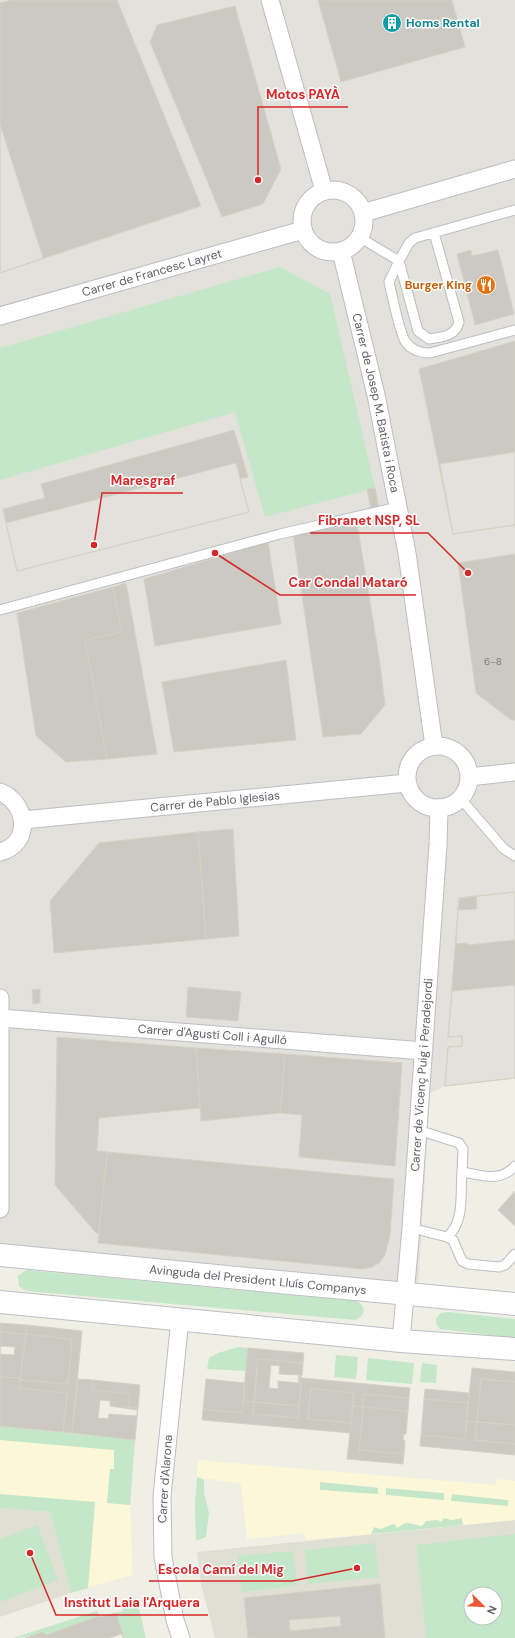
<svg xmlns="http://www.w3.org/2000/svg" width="515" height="1638" viewBox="0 0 515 1638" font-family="'DM Sans',sans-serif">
<rect width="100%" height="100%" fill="#f0efe6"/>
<path fill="#e2e1db" d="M0 0H515V1078L445 1086 430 1093 418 1290 0 1250Z"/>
<path fill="#e0dfd4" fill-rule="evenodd" d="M0 1508 50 1512 71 1593 0 1617Z
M515 1520V1638H215L201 1584 197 1552ZM471 1594H495V1618H471Z"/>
<path fill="#c3e7c8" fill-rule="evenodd" d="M280 267 330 294 375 488 265 517 235 412 0 480V348Z
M26 1270 355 1301C367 1305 366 1316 355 1320L37 1292 24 1290 19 1286 18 1276Z
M448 1312 515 1319V1338L440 1329 436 1324V1318L441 1313Z
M238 1347 248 1348 246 1371 207 1369 209 1358 218 1353Z
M336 1355 358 1357 356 1379 334 1377Z
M368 1358 414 1363 412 1384 366 1380Z
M422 1363 437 1365 436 1383 420 1382Z
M0 1426 135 1440 129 1520 133 1575 71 1593 50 1512 0 1508Z
M197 1477 204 1480V1493L209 1513 206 1537 196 1541 195 1504Z
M320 1482 379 1488 378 1495 320 1490Z
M386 1488 444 1493V1501L385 1495Z
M451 1494 509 1500 508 1507 451 1501Z
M444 1518 452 1520 462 1518 463 1525 371 1534 374 1527 381 1529C398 1521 404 1522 422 1526L426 1521Z
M37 1525 58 1580 0 1602V1539Z
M515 1534V1638H426L417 1545ZM471 1594H495V1618H471Z
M375 1543 379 1577 308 1584 305 1550Z
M293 1551 297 1585 242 1592 238 1556Z
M137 1600 146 1638H124L116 1613 123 1611 121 1604Z
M97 1611 99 1616 46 1635 13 1638Z"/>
<path fill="#fbf7d7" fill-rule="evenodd" d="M0 1440 114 1450V1469H110L107 1503 130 1505 133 1575 88 1588 95 1502 0 1494Z
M198 1460 495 1485 496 1479 515 1481V1520L463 1525 462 1518 452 1520 444 1518 441 1522 438 1520 426 1521 422 1526 407 1522 397 1528 394 1523 381 1529 374 1527 371 1534 306 1540 304 1533 247 1539 241 1484 197 1477ZM320 1482 378 1487V1494L320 1490ZM386 1488 444 1493V1500L386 1495ZM452 1494 508 1500V1506L451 1501Z"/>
<path fill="#ccc9c3" stroke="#d5d2c4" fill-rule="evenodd" d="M11 0H117L201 206 0 273V3Z
M318 0H452L465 47 341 82Z
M235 6 281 169 263 204 222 217 150 42 157 25Z
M0 124 43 258 0 273Z
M471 250 472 256 498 250 514 314 475 325 457 254Z
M515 341V525L453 534 419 369Z
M234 430 248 477 240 479 249 512 17 571 3 509 45 498 41 484Z
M515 452V525L453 534 440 464Z
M236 463 249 512 17 571 6 523Z
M375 488 379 508 371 510 367 489Z
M357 523 379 657 385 705 361 734 323 737 293 535Z
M268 542 281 624 155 646 144 579Z
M515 554V720H511L476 693 458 563Z
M126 583 157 754 107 759 85 640 122 632 113 587Z
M113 587 122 632 85 640 107 759 66 762 36 736 17 613Z
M286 660 296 740 174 752 162 682Z
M233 829 239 936 206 939 198 832Z
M198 832 206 939 54 953 50 901 99 843Z
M515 892V1078L445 1086 448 1047 462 1046V1036L448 1037 459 898Z
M515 892V940L468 945 467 943 456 944 459 898Z
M476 896 477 909 458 910 459 898Z
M515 985V1078L445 1086 448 1047 462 1046V1036L448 1037 452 991Z
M188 987 241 992 238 1021 186 1017Z
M40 989V1003L33 1004 32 990Z
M57 1037 196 1048 200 1108 99 1118 97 1151 107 1152 99 1233H96L55 1185Z
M196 1048 285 1054 280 1113 201 1121Z
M285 1054 402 1063 395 1166 299 1157 302 1115 280 1113Z
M107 1152 394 1179 390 1235 385 1255 379 1263 372 1267 362 1269 98 1243Z
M515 1191V1226L498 1210Z
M0 1323 27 1325 26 1334 0 1332Z
M27 1325 82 1331 72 1433 63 1432 67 1393 19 1388 20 1378 21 1380 68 1384 72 1339 26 1334Z
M0 1332 26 1334 20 1378 0 1377Z
M26 1334 72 1339 68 1384 21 1380 20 1378Z
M0 1346 15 1347 14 1355 0 1354Z
M248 1348 304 1353 303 1363 258 1359 254 1402 243 1401Z
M258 1359 303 1363 302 1376 299 1375V1382H301L299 1406 254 1402Z
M271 1365 280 1366 279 1374 299 1375V1383L278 1381V1389L269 1388Z
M472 1368 515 1372V1382L481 1379 477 1422 466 1421Z
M299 1375 302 1378 410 1388 409 1398 364 1394 363 1407 353 1406 354 1393 311 1389 308 1419 351 1423 350 1433 202 1420 203 1409 242 1413 243 1401 254 1402 253 1414 298 1418 301 1382H299Z
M0 1377 20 1378 19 1388 67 1393 63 1432 0 1426Z
M78 1379 93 1380 92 1390 130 1394 129 1407 138 1408 135 1440 72 1433Z
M206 1379 245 1383 242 1413 203 1409Z
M481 1379 515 1382V1425L477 1422Z
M93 1380 140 1385 138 1408 129 1407 130 1394 92 1390Z
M311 1389 354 1393 351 1423 308 1419Z
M425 1389 469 1393 468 1403 424 1399Z
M364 1394 409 1398 408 1411 363 1407Z
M424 1399 468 1403 465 1439 421 1435Z
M100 1400 110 1401V1406L137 1410V1416L109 1414 108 1419 98 1418Z
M254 1402 299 1406 298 1418 253 1414Z
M353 1406 363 1407 359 1450 404 1454 403 1464 347 1459Z
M363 1407 408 1411 406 1434H404L403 1440 405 1441 404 1454 359 1450Z
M466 1421 477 1422 475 1440 515 1444V1455L420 1446 421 1435 465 1439Z
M477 1422 515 1425V1444L475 1440Z
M380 1584 385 1638H248L244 1598ZM340 1616 341 1626 290 1631 289 1620Z
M116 1613 124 1638 121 1634 109 1638H25L43 1632 46 1635 99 1616 101 1617Z"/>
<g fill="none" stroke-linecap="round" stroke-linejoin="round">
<g stroke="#bbbdc2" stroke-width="11">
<path id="lane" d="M359 237 399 261 409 243 415 238 515 210
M399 261 418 331 429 339C442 337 456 336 459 322L434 233
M399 261 389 282C393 298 398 327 405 341 411 350 420 353 430 353L515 330
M0 610 280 534 398 507
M460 798 504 849 515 856
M418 1130 459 1143 463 1149 462 1172C483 1175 499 1183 515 1166
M411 1228 447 1237 453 1240 462 1261 468 1264 499 1267 505 1265 515 1254
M447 1237C465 1222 460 1194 462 1172"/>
</g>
<g stroke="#bbbdc2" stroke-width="19">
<g id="street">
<path d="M270 0 324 191"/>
<circle cx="333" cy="221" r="31"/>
<path d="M363 213 515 169"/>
<path id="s1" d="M341 251 376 395 407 553 434 746"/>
<path id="s2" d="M0 316 303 230"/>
<circle cx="438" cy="777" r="31"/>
<path d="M469 777 515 772"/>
<path d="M0 792C28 803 32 844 0 852"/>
<path id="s3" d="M23 820 407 783"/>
<path d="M0 998V1209"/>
<path id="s4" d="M0 1018 424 1051"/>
<path d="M180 1319 162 1496 163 1557 175 1620 181 1638"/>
<path id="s5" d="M401 1341 411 1228 438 845 439 808"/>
</g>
</g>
<g stroke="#bcbec4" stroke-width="24">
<g id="secondary">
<path id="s6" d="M0 1255C172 1271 343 1289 515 1304"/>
<path d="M0 1302 401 1341 515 1349"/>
</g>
</g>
<use href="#lane" stroke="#fff" stroke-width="9"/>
<use href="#street" stroke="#fff" stroke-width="17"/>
<use href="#secondary" stroke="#fff" stroke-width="22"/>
</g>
<defs>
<g id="building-disc" transform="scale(1)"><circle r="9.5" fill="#0f9aa8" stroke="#fff"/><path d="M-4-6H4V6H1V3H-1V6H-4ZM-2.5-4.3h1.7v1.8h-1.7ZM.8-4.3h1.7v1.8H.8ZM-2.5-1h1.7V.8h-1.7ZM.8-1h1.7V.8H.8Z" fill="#fff"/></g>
<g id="restaurant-disc" transform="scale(1)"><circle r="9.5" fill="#e8710a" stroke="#fff"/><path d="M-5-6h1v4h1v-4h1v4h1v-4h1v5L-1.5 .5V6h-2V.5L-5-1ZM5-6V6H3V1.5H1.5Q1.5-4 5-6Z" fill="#fff"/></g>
</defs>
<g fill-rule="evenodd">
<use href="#building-disc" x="392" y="23"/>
<use href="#restaurant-disc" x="486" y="285"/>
</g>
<g text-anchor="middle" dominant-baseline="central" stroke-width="3" stroke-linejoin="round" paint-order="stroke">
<g font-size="10" fill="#7a7b7e">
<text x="493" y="661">6-8</text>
</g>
<g font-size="12" font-weight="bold" fill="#0d838f" stroke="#fff" text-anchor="start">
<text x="406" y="23">Homs Rental</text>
</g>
<g font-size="12" fill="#5e6167" stroke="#fff">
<text stroke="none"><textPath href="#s2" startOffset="158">Carrer de Francesc Layret</textPath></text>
<text stroke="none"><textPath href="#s1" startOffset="156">Carrer de Josep M. Batista i Roca</textPath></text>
<text stroke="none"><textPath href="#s3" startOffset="193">Carrer de Pablo Iglesias</textPath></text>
<text stroke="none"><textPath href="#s4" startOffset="213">Carrer d'Agustí Coll i Agulló</textPath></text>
<text stroke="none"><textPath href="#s5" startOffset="267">Carrer de Vicenç Puig i Peradejordi</textPath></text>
<text stroke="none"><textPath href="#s6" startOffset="259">Avinguda del President Lluís Companys</textPath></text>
<text transform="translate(165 1479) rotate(-86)">Carrer d'Alarona</text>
</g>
<g font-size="12" font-weight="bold" fill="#c56008" stroke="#fff" text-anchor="end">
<text x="472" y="285">Burger King</text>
</g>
</g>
<path fill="none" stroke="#d62828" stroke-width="1.5" d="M258 180L258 107H348M94 545L102 493H183M468 573L428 533H310M215 553L280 595H416M357 1568L292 1581H149M30 1553L56 1615H208"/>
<g fill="#d62828" stroke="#fff" stroke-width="1.5">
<circle cx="258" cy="180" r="4"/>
<circle cx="94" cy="545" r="4"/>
<circle cx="468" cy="573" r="4"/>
<circle cx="215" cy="553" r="4"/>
<circle cx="357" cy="1568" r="4"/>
<circle cx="30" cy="1553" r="4"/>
</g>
<g font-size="13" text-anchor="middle" font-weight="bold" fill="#d62828" stroke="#fff" stroke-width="3" stroke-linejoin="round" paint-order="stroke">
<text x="303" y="99">Motos PAYÀ</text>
<text x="143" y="485">Maresgraf</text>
<text x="369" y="525">Fibranet NSP, SL</text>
<text x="348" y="587">Car Condal Mataró</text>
<text x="221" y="1574">Escola Camí del Mig</text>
<text x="132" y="1607">Institut Laia l'Arquera</text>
</g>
<g transform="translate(483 1606) rotate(114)"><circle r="19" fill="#ffffff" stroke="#bfc0c2"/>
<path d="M0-3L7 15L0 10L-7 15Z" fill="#eb5732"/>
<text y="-6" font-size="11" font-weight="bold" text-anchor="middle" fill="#5e6167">N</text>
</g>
</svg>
